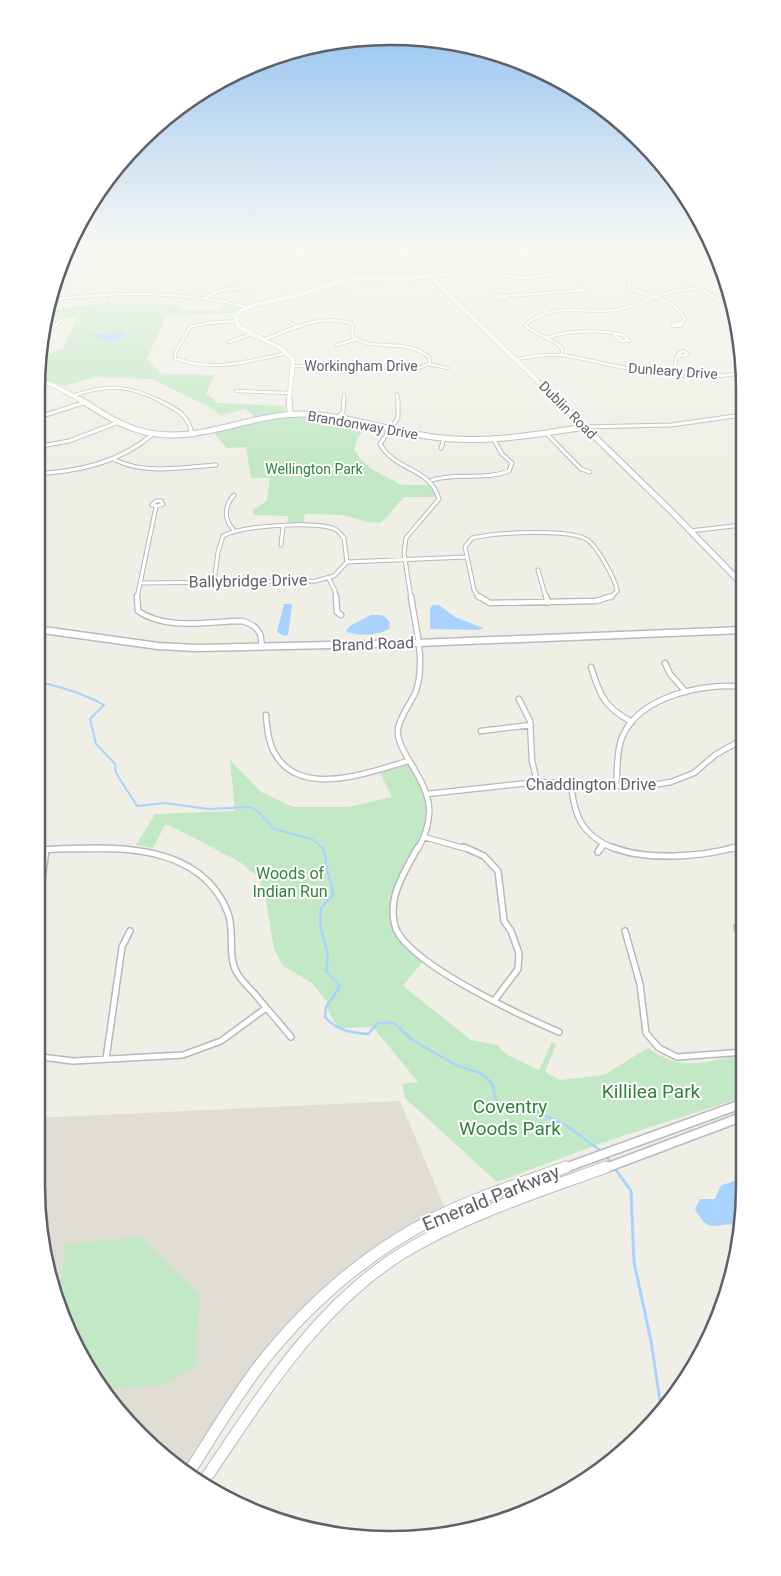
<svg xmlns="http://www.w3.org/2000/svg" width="781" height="1576" viewBox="0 0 781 1576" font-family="Roboto,sans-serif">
<rect width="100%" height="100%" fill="#f0efe6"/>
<path fill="#e0ded4" d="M400 1101 447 1213 392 1243 292 1327 188 1474 157 1452 110 1401 55 1300 36 1185V1118Z"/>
<path fill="#c2e8c5" d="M110 294 112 304H165L178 306 187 311H219L228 304 239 306 241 308 233 313 166 316 147 359 162 374 214 375 206 394 218 403 284 406 285 411 255 417 245 409 220 415 211 408 152 379 95 377 65 386 37 378 38 369 45 356 63 348 77 318H44L46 310 106 303 107 295Z
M310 414 368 425 357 439 354 449 360 459 373 470 402 485H435L439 497H404L385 519 379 523 367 522 343 515 305 514 303 526 289 527 288 516 254 515 253 510 267 501 270 478H251L246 447 227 448 213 432 251 421Z
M230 760 261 792 293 807H348L392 797 378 769 408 761C418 778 432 797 430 817 428 833 418 846 411 859 399 879 386 920 401 939 408 947 417 954 424 960L403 986 471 1040 497 1045 507 1055 539 1070 552 1042 556 1044 545 1072 560 1080 604 1075 648 1048C674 1066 691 1066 721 1059 729 1058 736 1055 744 1057V1097L610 1140 497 1182 405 1098 402 1084 418 1082 373 1027 338 1028 326 1007 327 1002 312 983 283 966 274 949 266 900 259 878 240 862 171 826 165 825 153 848 136 845 155 814 235 811Z
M140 1237 200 1294 195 1366 163 1385 103 1389 58 1305 65 1244Z"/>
<path fill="#a8d3ff" d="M123 332 127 336 112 342 90 335Z
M284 604H291L292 606 288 635 284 636 277 632Z
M433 605H439L455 617 483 628 479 630 430 629V608Z
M371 615C380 615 385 614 390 623L389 629C380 635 355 637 346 631L350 626Z
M745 1167 741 1227C720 1217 711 1240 695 1209L700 1199H715L721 1185C732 1182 742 1181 742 1168Z"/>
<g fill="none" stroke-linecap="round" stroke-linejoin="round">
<path stroke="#a8d3ff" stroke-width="2" d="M36 681C60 687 83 693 104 705L90 719 96 744 115 764 116 773 137 806 165 803 208 809 250 807 258 811 274 829 312 839 323 849"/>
<path stroke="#a8d3ff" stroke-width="2.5" d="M322 847C327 856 325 863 327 871 330 880 333 886 333 895L321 908 320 924 328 956 326 971 340 986 326 1007 325 1017C336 1030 351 1033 368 1034L378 1023H394L412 1040 458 1066 480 1073 492 1083 497 1106 513 1113 536 1111 567 1126 602 1152
M605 1155 611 1163
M614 1167 615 1169"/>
<path stroke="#a8d3ff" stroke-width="3" d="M614 1167 631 1191 634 1262 651 1341 660 1401 665 1407"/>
<g stroke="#b6b8bd" stroke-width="4">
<path id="street-far3" d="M451 253H455L456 254H448Z
M456 254 509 249 532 253
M60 264 156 256H292L374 246
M487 274 496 267 547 246
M430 276 467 272 526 278 555 274 599 260 638 259 658 262 677 270 709 294 732 308
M631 276 629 286 634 290 670 303 681 312 685 319 679 324
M328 286 341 292 347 299
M579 289 586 291H577Z
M543 293 545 299 541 307 547 312
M503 295 506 298 500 299 496 297Z
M506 296 577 291
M204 298 221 290 252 287
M49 300C116 292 181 290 247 307
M236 321 207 323 190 327 175 353V358C211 373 251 361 287 353
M287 321 299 327
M676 323 681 324 682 326H673Z
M737 328 733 334 732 341 742 352
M42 332 55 326 61 320
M613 333 623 335 629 341H621Z
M546 338C568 330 590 330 613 333
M263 340C292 329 319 314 351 323L353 327 352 336C376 354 402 336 429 357L430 362 428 364
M229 342 251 334
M337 345 356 339
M41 347 46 340 42 332
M683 351 688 354 683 356 678 354Z
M562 355V348C551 338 536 335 525 325 552 301 584 314 616 310 633 308 648 299 663 294 675 290 688 289 701 288
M516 359C530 357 544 354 558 355 576 356 594 362 611 365 655 374 698 381 742 373
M428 364 447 368
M293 366 411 368 422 367 428 364
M674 374 676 358 680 355
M36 389 48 382
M236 391 290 393
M397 394 398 401
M75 395C109 384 129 385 160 401
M344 401V394"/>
</g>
<g stroke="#b6b8bd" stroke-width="5">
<path id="street-far2" d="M158 400C176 409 189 414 192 435
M398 400V418L380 444C396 472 430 467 439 499L406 538 404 553 411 598
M36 418 86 402
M336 419 343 412 344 400
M584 427 671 425 742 415
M546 433 581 469 590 472
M36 447 69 441 119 422
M441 448 444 438
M115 460C147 475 182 467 216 465
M36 474C80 471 119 463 153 434
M432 480C457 472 484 481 509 471L512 463 502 454 493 438
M156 501H161L163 504 158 506 152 505Z
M233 529C223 519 225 505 234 495
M690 531 742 525
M281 545 283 527
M347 562 466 557
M538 570 546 598
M329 579 335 591 336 598
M214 582 218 552 223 536C242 525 311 522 332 528 337 529 341 534 344 538L347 562
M140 583 315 581 334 576 347 562
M137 598 156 507
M479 598 474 590 465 547 472 538C495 533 566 528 586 539 596 544 616 580 617 591L610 598"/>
</g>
<g stroke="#b6b8bd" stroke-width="7">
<path id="street-far1" d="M137 596 138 611C167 631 209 621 242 621 256 625 263 632 261 647
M336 596 337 612 341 615
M411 596C415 626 426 661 416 691 411 703 400 716 398 729 397 739 402 748 407 757 428 791 439 811 418 849
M478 596 490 603 596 601 612 596
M546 596 548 603
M665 663 670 674 686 692
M591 667C600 696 605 708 632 722
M519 699 530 721 532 761 537 782
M266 715C267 727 268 741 274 752 299 800 370 772 408 761
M481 731 531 725
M571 783C574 817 582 835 615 849
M616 785C618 769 616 750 623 735 641 696 705 682 743 687
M427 794 537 782 640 787 671 782 694 773 715 755 743 739
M424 837 467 849
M63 849H123
M601 849 604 844
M732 849 744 845"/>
</g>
<g stroke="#b6b8bd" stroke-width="8">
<path id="street" d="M418 847C405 871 387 897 395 926 406 963 522 1016 559 1032
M464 847 484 856 498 871 504 921 511 931 519 953 518 969 494 1001
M612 847C645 861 702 857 736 847
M36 850C101 847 199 837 228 913 235 931 227 956 237 973 241 980 248 987 254 993 266 1008 279 1022 291 1037
M598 852 601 847
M36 925 46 850
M737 927 744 947
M625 931 640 984 646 1033 659 1048 677 1057 744 1052
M36 1054 41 1057 73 1061 183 1055 221 1041 266 1008
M106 1059 122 947 130 931"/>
</g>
<g stroke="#b7bac0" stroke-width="5">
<path id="secondary-far4" d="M399 246 558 401
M37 380 53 385 83 401
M289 401 293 360 282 349 239 327 236 318 239 312 251 306 302 294 342 281 363 278 404 279 430 276"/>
</g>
<g stroke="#b7bac0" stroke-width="7">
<path id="secondary-far3" d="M81 400C99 411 117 424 138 430 194 448 249 412 306 414 349 416 390 431 433 437 483 444 534 435 584 427
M289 400 290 414
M557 400 671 511 743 585"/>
</g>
<g stroke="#b7bac0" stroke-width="9">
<path id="secondary-far2" d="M36 629 158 646 197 648 418 643 743 630"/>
</g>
<g stroke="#b7bac0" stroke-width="11">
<path id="secondary-far1" d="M562 1169 744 1103
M603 1169 744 1116"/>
</g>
<g stroke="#b7bac0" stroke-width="13">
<path id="secondary" d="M188 1474C211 1438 233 1400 259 1366 306 1306 366 1253 435 1218 477 1197 522 1183 566 1167
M202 1484C259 1400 316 1306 404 1252 467 1214 538 1192 606 1167"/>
</g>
<use href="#street-far3" stroke="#fff" stroke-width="2.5"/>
<use href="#street-far2" stroke="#fff" stroke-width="3"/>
<use href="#street-far1" stroke="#fff" stroke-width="4.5"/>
<use href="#street" stroke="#fff" stroke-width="5"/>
<use href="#secondary-far4" stroke="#fff" stroke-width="4"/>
<use href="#secondary-far3" stroke="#fff" stroke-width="5"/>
<use href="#secondary-far2" stroke="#fff" stroke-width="6"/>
<use href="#secondary-far1" stroke="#fff" stroke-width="8"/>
<use href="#secondary" stroke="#fff" stroke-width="11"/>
</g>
<linearGradient id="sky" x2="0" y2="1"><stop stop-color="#8ec0f1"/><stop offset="0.53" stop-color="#f8f8f4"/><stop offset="1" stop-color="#f8f8f4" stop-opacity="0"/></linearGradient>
<rect width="781" height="466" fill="url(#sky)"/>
<g text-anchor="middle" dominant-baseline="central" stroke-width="4" stroke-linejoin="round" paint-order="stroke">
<g font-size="14" fill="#5e6167" stroke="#fff">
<text x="361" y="366">Workingham Drive</text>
<text transform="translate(673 371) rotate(4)">Dunleary Drive</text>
<text transform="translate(568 410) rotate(45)">Dublin Road</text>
<text transform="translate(363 425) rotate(10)">Brandonway Drive</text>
</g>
<g font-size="14" fill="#31823a" stroke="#fff">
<text x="314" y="469">Wellington Park</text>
</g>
<g font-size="16" fill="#5e6167" stroke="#fff">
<text transform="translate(248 581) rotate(-1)">Ballybridge Drive</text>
<text transform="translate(373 644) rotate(-2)">Brand Road</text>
<text x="591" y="784">Chaddington Drive</text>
</g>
<g font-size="16" fill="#31823a" stroke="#fff">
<text x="290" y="873">Woods of<tspan x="290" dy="18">Indian Run</tspan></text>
</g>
<g font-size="19" fill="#31823a" stroke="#fff">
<text x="651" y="1091">Killilea Park</text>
<text x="510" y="1106">Coventry<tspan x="510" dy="22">Woods Park</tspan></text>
</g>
<g font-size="19" fill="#5e6167" stroke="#fff">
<text transform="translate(491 1198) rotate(-22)">Emerald Parkway</text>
</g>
</g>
<path d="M0 0H781V1576H0ZM390 45H391A345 345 0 0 1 736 390V1186A345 345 0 0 1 391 1531H390A345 345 0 0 1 45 1186V390A345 345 0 0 1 390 45Z" fill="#fff" fill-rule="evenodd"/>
<path fill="none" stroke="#5e6167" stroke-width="2.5" d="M390 45H391A345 345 0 0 1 736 390V1186A345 345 0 0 1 391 1531H390A345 345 0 0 1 45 1186V390A345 345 0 0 1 390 45Z"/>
</svg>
